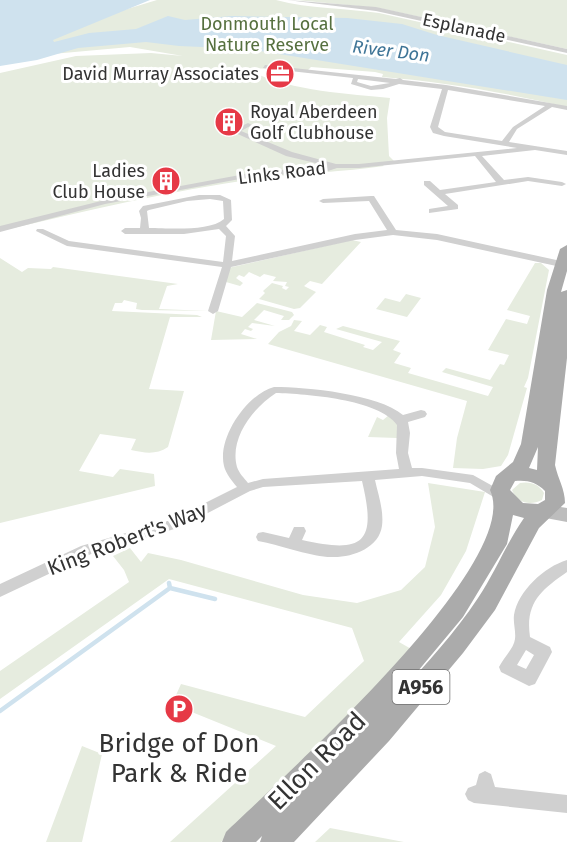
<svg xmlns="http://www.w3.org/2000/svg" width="567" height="842" viewBox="0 0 567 842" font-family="'Fira Sans',sans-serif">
<rect width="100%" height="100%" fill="#fff"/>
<path fill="#e6ecdf" d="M157 0H276C310 9 345 8 379 13L567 55V107C506 93 446 82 382 77L383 74 375 72 311 67 308 70 246 68C281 90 348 94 390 98L387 118 389 156 394 161 380 163 384 166C343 172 302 173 261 178 173 190 86 211 0 231V73L76 56 151 53 183 56 130 47 8 58 94 19Z
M296 0H567V49L379 8Z
M352 240 361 242 322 284 310 281 304 286 316 292 300 308 294 309 259 299 265 293 263 291 272 283 283 286 282 288 286 290 289 287 285 286 287 282 273 281 276 277 264 274 260 277 249 272 244 277 239 275 236 278 243 283 240 286 226 282 228 268Z
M0 258 22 272 28 268 51 269 53 267 178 284 167 286 159 309 210 311 142 310 136 309 137 303 124 300 122 303H115L112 311 197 315 202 317H170L149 389 184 391 168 447C156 455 145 453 131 450L136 439 100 434 79 471 113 477 120 469 154 474 155 486 0 523Z
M535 263H541L549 270 528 378 524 387 527 388 508 455 501 466 483 469 453 468 457 438 467 401 268 344 279 332 291 326 294 320 302 321 294 331 310 335 320 325 327 327 324 332 365 345 363 347 373 350 382 342 336 329 343 326 400 341 393 350 401 353 394 363 411 368 408 373 488 396 493 387 442 372 446 368 490 380 500 364 504 365 509 355 488 350 506 319 527 324 530 316 507 310Z
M406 294 421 298 407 317 376 309 385 298 400 302Z
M257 303 292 312 294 315 289 320H281L284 316 264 310 254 320 275 326 252 323 248 327 253 329 251 331 245 329 241 334 257 339 211 340 216 311 242 317Z
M389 415 398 423 397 438 368 437 377 417 383 420Z
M428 483 485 492 466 551 441 595 399 642 413 650 221 842H170L276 746 172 704 181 684 305 717 364 661 352 628 169 579 0 699V671L129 582 124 570 113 556 130 548 141 562 148 553 181 560 303 595 357 603 401 590 425 567 435 527Z
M520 483C530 481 539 484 544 493L542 500C530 506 517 503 512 490Z
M82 746 102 754 82 842H46Z
M330 828 404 842H315Z"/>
<path fill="#cfe2ee" d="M0 0H150L53 40 54 42 89 33 136 29 168 16 185 20 232 16 347 18 402 24 437 35 567 65V100L247 49 179 46 146 42 78 48 37 60 0 66Z"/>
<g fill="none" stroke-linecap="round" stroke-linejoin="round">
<path stroke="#cfe2ee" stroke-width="4.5" d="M170 588 215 599
M0 711 170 588 169 583"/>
<path fill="#d0d0d0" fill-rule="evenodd" d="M265 65 396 79 400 78 403 80 446 85 567 106V110L552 107 517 129 509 142 567 151V155L535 150 482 156 504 180 528 177 562 182 566 184 562 186 528 181 445 194 458 205V209L429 213V209L448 206 424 185V181H430L440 190 496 182 475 156 359 168H337L325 172 256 176 105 204 0 232V226L105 200 256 172 328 166 286 156 231 131 248 123 252 125 241 131 292 152 336 164H359L517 148 444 136 433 133 430 127 442 89 399 84 383 89 371 90 351 84 353 78 263 68ZM358 79 390 83 371 86 357 82ZM448 90 545 106 513 127 502 141 445 132 438 127Z
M199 195H220L231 200 232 220 226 226 235 236 232 261 355 234 387 230 369 201 323 203 319 201 323 199 371 196H374L396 230 437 234 561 261 566 264 561 267 437 240 393 235 355 240 231 267 218 311 213 314 208 311 222 267 67 246 36 231 37 229H43L69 241 223 262 226 236 219 229 184 234H125L121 231 125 228H140L141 218 139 211 143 206ZM210 199 223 201 224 219C209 232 168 228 149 228L147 211 149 210 187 201Z
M274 387C307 387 378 394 403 415L421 410 425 411 427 414 425 417 408 422 410 433 408 453 412 468H422L473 475 507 494 509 497 507 500 502 502 470 483 422 476 375 480C378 494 384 510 382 526 379 548 352 558 331 557 313 557 282 546 263 542L258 541 256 537 258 533 263 532 289 538 294 527H304L306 531 302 540C364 554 377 543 362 481L263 487 250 491 181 527 91 554 0 597V584L81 546 171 520 237 487C232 481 226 474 224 466 217 438 247 394 274 387ZM276 393C306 394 379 399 397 425L396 453 399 469 263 479 248 483C244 478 239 473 237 467 229 438 254 407 276 393Z
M567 560V572C541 590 525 603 530 637L550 647 552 652 535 684 529 686 501 672 499 667C503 659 514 648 515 639 516 631 513 623 514 615 518 591 544 567 567 560ZM526 650 534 655 526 669 517 665Z
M485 771 491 774 495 787 567 795V813L474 803 468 800 465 794 468 788 476 785 479 774Z"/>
<path fill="#d0d0d0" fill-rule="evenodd" d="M287 0 376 7 567 49V53L376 11Z"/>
<path fill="#bdbdbd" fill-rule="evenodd" d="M542 504 567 508V522L535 516 533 511 535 506Z"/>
<path fill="#ababab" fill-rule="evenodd" d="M567 245V271L561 292 567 290V358L555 465C558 479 565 489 565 503L539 528 495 610 463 653 389 741 294 842H260L262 836 256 842H222L226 832C278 781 525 563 490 490L496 476 513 462 521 444 547 290 560 249ZM538 447 537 470 529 468ZM515 481C528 480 536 482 545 491V500L538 504 523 503 510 490ZM513 515 524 518C506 544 495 573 478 598 455 633 426 664 398 695L463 617 507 544Z"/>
</g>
<defs>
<g id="office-disc" transform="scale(1.5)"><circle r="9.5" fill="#e63946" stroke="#fff"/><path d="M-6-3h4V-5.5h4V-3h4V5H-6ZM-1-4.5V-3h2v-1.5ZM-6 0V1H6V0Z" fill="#fff"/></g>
<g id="building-disc" transform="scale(1.5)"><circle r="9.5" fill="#e63946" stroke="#fff"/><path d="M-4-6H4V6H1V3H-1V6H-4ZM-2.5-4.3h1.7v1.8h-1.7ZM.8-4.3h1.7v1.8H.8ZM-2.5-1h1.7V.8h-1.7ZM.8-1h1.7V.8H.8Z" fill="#fff"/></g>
<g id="parking-disc" transform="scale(1.5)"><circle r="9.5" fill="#e63946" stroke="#fff"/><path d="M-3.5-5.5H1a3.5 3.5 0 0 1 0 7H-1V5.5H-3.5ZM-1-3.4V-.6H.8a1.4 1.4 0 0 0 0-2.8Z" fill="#fff"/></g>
</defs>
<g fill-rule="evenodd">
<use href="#office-disc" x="280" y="74"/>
<use href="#building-disc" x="229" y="122"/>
<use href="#building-disc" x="166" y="181"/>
<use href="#parking-disc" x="179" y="709"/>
</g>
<g text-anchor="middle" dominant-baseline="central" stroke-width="6" stroke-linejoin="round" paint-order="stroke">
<g font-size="18" fill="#56703f" stroke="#fff">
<text x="267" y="24">Donmouth Local<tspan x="267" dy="21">Nature Reserve</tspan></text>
</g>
<g font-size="18" fill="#333" stroke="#fff">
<text transform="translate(464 28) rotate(12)">Esplanade</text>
<text transform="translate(282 173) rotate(-7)">Links Road</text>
</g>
<g font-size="18" font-style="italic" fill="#3f7597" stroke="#fff">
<text transform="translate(391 51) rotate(7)">River Don</text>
</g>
<g font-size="18" fill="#333" stroke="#fff" text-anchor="end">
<text x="259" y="74">David Murray Associates</text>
<text x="250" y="112" text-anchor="start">Royal Aberdeen<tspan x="250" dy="21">Golf Clubhouse</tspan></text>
<text x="145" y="171">Ladies<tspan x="145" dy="21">Club House</tspan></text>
</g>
<rect fill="#fff" stroke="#707070" stroke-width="1.5" x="392.5" y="670" width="57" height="34" rx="4.5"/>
<g font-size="20" font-weight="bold" fill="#333">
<text x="421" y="687">A956</text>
</g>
<g font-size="21" fill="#333" stroke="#fff">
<text transform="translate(127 539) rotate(-21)">King Robert's Way</text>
</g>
<g font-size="26" fill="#333" stroke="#fff">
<text x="179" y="743">Bridge of Don<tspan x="179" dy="30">Park &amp; Ride</tspan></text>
</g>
<g font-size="26" fill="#333" stroke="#fff">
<text transform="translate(317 761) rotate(-45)">Ellon Road</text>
</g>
</g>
</svg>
